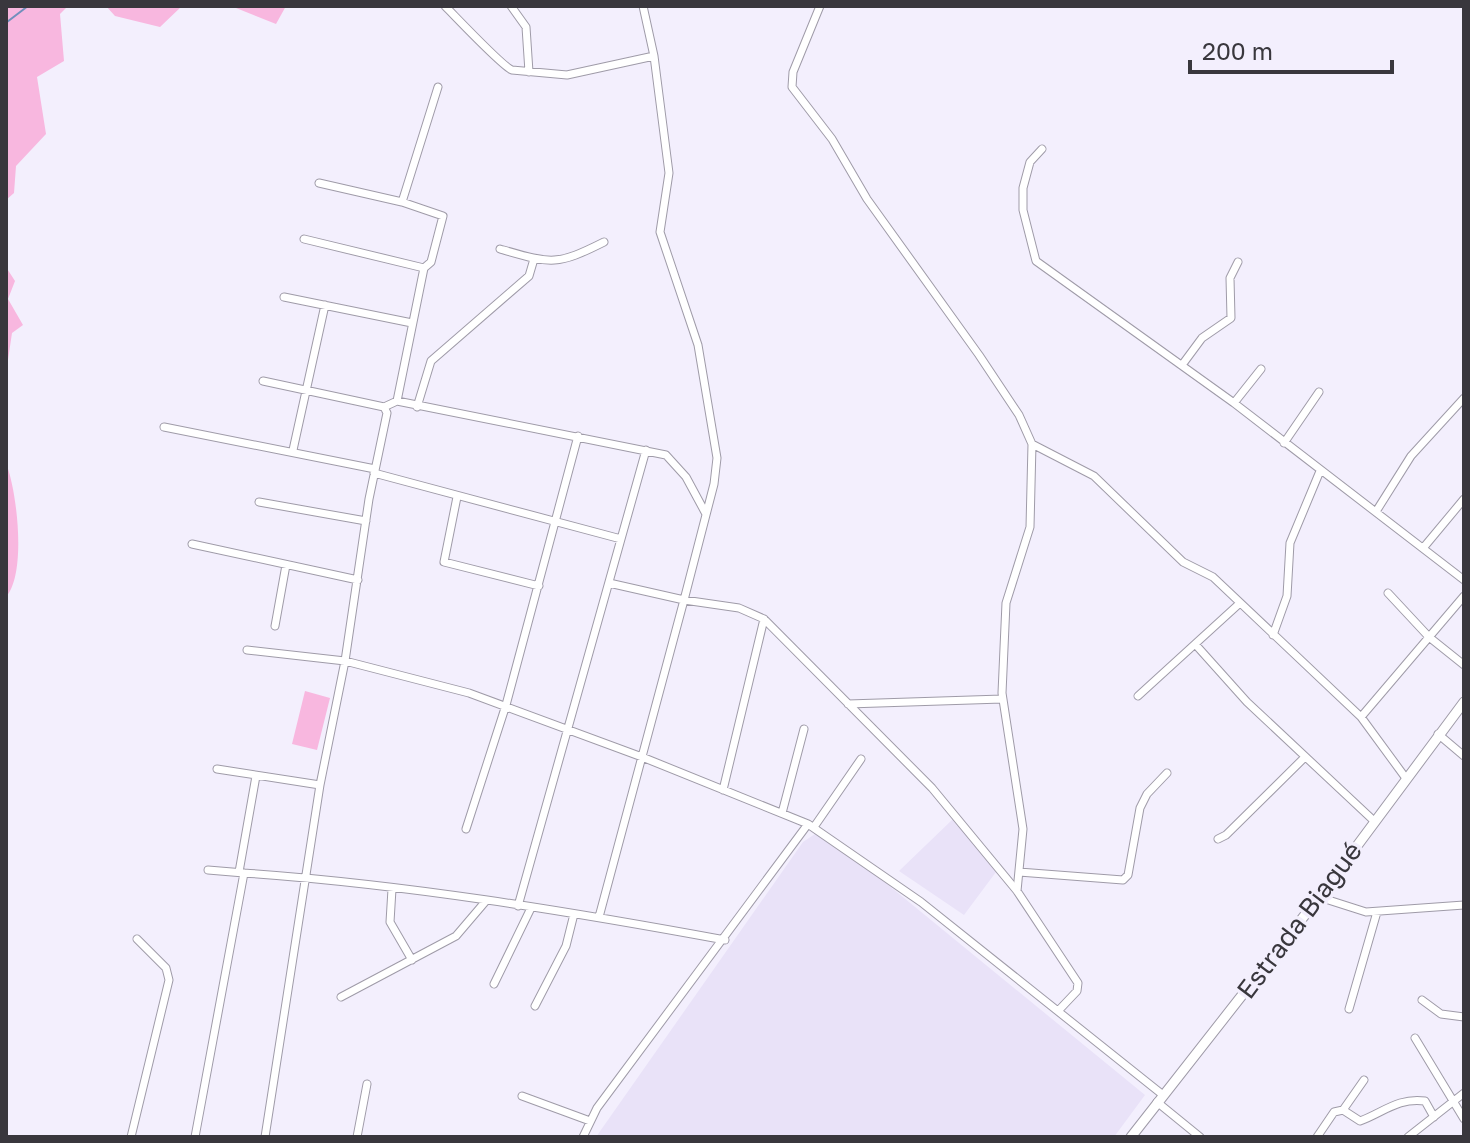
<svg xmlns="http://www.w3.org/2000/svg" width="1470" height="1143" viewBox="0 0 1470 1143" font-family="'Golos Text',sans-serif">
<rect width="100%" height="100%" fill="#f3effd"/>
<path fill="#e9e2f8" d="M953 819 996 872 964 915 899 871Z
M821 830 1145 1095 1114 1137H596L803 842Z"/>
<path fill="#f8b7df" d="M6 6H68L60 14 64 61 37 77 46 134 16 166 14 193 6 200Z
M106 6H182L160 27 115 16Z
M231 6H286L276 24Z
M6 267 15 281 8 299 23 325 12 333 6 373Z
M6 463C17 491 27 573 6 597Z
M305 691 330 698 317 750 292 744Z"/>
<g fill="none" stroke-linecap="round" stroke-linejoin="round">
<path stroke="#718fbc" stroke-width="2" d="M6 31 7 22 28 6"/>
<g stroke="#9f9ba8" stroke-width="9">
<path id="minor" d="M445 6C456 17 503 67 512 70L567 75 654 56
M511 6 526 27 529 72
M820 6 793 72 792 87 832 139 867 199 979 355 1019 415 1032 444 1030 527 1006 603 1002 693 1023 829 1017 891
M1042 149 1030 162 1023 188V210L1036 261 1234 403 1464 580
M319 183 402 202 443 216 431 262 424 268 397 401
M402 202 438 87
M304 239 424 268
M500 249C552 264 556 266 604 242
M284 297 412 323
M1182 365 1202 338 1231 318 1230 278 1238 262
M263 381 384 407 387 413 369 499 345 661 320 785 265 1137
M1234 403 1261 369
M384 407 397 401 666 455 686 477 706 514
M417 407 431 361 529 276 534 259
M164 427 375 469
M1284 443 1319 392
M1032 444 1094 476 1183 562 1213 577 1361 717 1405 777
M293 450 325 305
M374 473 621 539
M457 497 444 562 539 586
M259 502 366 521
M1377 510 1411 456 1464 398
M192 544 358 580
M1424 547 1464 499
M609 583 684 600 739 608 764 619 932 788 1017 891 1078 983 1077 991 1059 1010
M1388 593 1429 637 1464 665
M275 626 286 565
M1273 635 1287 596 1290 543 1320 471
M1195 644 1247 702 1373 820
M247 650 345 661 469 693 642 757 808 824 921 902 1163 1095
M1138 696 1240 603
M848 704 1002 699
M1361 717 1464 596
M1438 734 1464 756
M217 769 320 785
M723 790 764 619
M782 813 804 729
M814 827 861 759
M466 829 506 705 578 436
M1218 839 1226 835 1305 757
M239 872 256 776
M1019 872 1123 880 1128 875 1140 808 1147 794 1167 773
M244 873C404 884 567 911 725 940
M392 889 390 922 412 960
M1319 897 1366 912 1464 905
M518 906 646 450
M599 917 684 600 714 484 717 458 698 345 660 232 669 173 654 56 643 6
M494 984 531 908
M341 997 456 936 485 902
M1422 1000 1441 1014 1464 1017
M535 1006 566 946 574 914
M1349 1009 1377 912
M1415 1038 1464 1119
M522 1096 590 1121
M1157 1102 1200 1137
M1343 1110 1360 1121C1382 1113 1399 1097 1425 1101L1434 1117
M131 1137 169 980 166 968 137 939
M195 1137 244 873 208 870
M357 1137 367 1084
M583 1137 597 1108 808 824
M1317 1137 1334 1112 1343 1110 1364 1080
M1408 1137 1464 1093"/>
</g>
<g stroke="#9f9ba8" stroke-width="11">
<path id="major" d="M1131 1137 1319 897 1464 702"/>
</g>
<use href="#minor" stroke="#fff" stroke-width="7"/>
<use href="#major" stroke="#fff" stroke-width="9"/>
</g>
<g text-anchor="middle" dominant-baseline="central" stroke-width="7" stroke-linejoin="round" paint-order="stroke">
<g font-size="26" fill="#39373d" stroke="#f3effd">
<text transform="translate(1299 920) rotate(-53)">Estrada Biagué</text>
</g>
</g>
<rect width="1470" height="1143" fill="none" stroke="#39373d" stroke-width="16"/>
<path d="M1190 60v12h202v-12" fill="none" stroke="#39373d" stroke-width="4"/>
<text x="1202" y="60" font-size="24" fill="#39373d" stroke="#f3effd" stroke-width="6" paint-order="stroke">200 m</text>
</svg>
